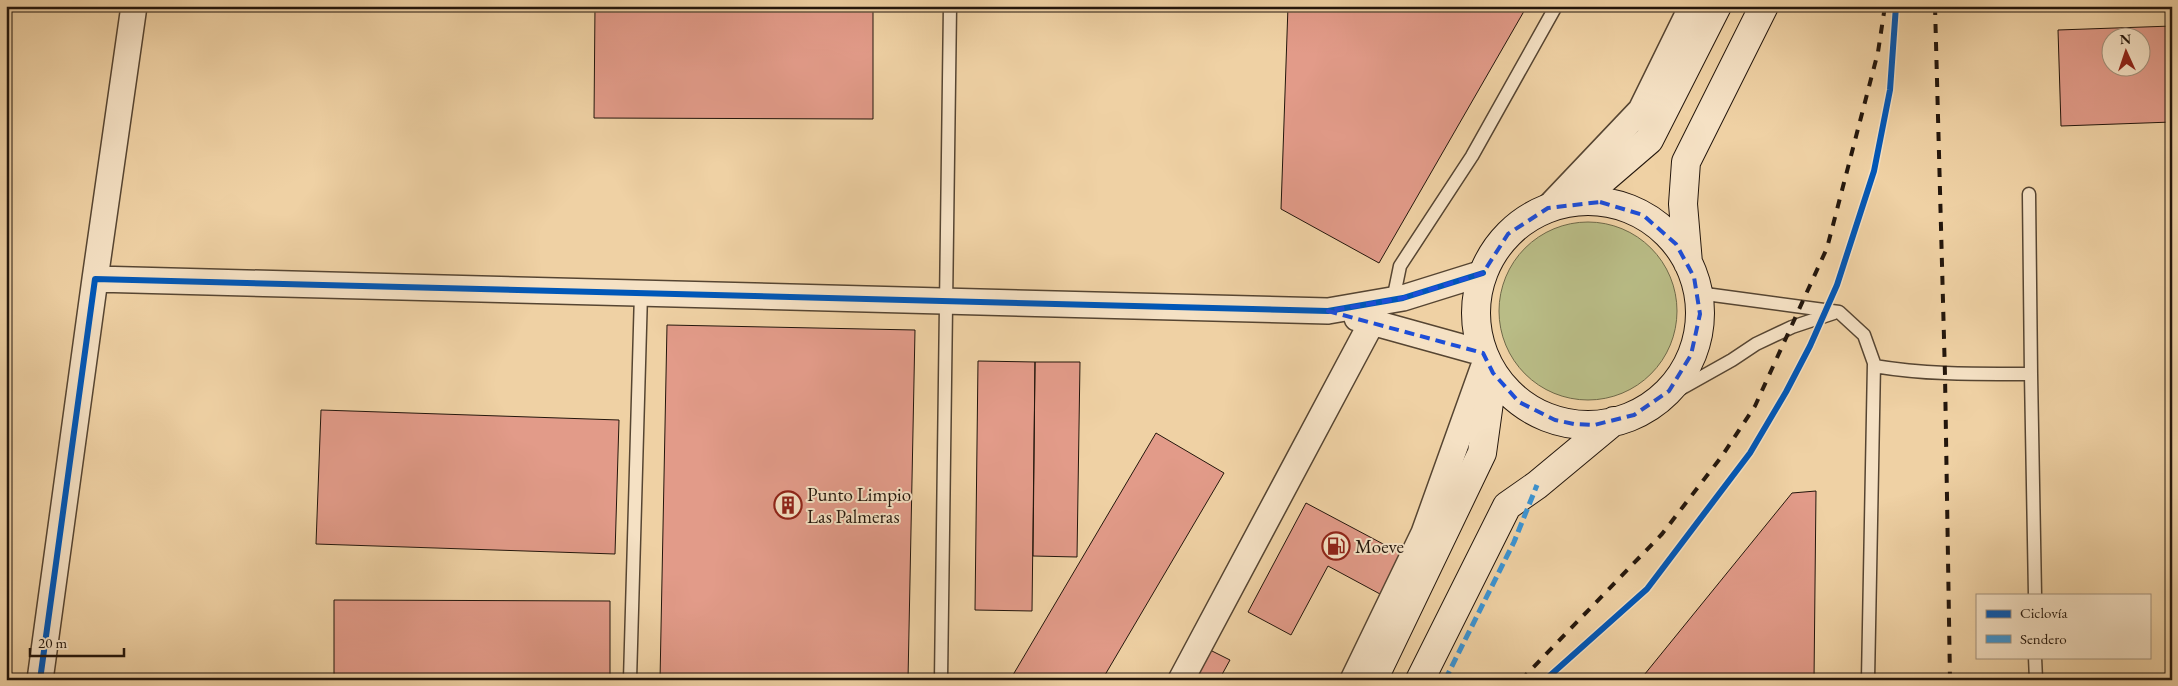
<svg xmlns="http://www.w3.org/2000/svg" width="2178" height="686" viewBox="0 0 2178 686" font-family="'EB Garamond',serif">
<rect width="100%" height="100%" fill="#efd1a4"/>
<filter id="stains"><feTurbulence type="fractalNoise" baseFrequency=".004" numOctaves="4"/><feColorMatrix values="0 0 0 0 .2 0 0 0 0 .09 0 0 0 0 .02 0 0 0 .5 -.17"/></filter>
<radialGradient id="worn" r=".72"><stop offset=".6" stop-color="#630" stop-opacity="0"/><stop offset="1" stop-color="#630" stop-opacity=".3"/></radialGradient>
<path fill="#b9bc86" stroke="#6e6949" d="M1499 311a89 89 0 1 1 178 0a89 89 0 1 1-178 0Z"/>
<path fill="#e29b89" stroke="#23160c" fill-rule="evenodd" d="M595 6H873V119L594 118Z
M1288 6H1527L1379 263 1281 209Z
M2172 26V122L2061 126 2058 30ZM2110 38H2140V68H2110Z
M667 325 915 330 908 680H660Z
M978 361 1035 362 1032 611 975 610Z
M1035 362H1080L1077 557 1033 556Z
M321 410 619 420 615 554 316 544Z
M1156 433 1224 473 1102 680H1010Z
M1816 491 1814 680H1640L1792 493Z
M1306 503 1402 554 1380 594 1328 566 1291 635 1248 612Z
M334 600 610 601V680H334Z
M1210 650 1230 660 1219 680H1194Z"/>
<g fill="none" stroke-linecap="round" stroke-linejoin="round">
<g stroke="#564532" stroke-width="15">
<path id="service" d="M1698 293 1839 312 1864 335 1874 363 1868 680
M1393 300 1400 266 1472 156 1556 6
M1874 366C1928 375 1977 374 2031 374L2029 194
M2031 374 2035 595
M1634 415 1732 360 1756 344 1792 327 1834 313
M2035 657 2036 680
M630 680 641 293
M941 680 950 6"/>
</g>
<g stroke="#564532" stroke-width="28">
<path id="minor" d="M1548 208 1641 110 1692 6
M95 279 134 6
M1357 318 1483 353
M40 680 95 279 1328 311 1403 298 1483 273
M1181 680 1372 322
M1353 680 1424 533 1486 360"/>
</g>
<g stroke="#23160c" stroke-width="30">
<path id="secondary" d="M1578 201 1649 140 1717 6
M1476 313a112 112 0 1 1 224 0a112 112 0 1 1-224 0Z
M1688 263 1683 204 1686 162 1764 6
M1373 680 1482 453 1493 373
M1420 680 1507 506 1537 485 1614 421"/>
</g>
<use href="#service" stroke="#f5e1c4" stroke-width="12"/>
<use href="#minor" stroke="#f5e1c4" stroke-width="25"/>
<use href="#secondary" stroke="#f5e1c4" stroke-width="28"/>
<path stroke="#23160c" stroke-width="4" stroke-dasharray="9 9" stroke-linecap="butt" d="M1935 6 1945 375 1950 680
M1521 680 1662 534 1722 456 1755 406 1827 248 1878 52 1885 6"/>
<path stroke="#3b93d2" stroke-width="5" stroke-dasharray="10 5" stroke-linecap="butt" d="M1445 680 1514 542 1537 485"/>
<g stroke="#f5e1c4" stroke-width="9">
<path id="cycleway" d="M40 680 95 279 1328 311 1403 298 1483 273
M1545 680 1647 589 1750 453 1786 392 1810 346 1837 285 1874 171 1890 90 1896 6"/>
</g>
<use href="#cycleway" stroke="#0057b8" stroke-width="6"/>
</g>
<path fill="none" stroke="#1d4ed8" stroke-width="4" stroke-dasharray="10 6" stroke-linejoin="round" d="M1600 202 1643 215 1676 244 1694 277 1700 314 1691 355 1669 391 1634 415 1594 425 1574 424 1555 420 1519 402 1493 373 1483 353 1328 311 1403 298 1483 273 1508 234 1548 208Z"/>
<defs>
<g id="building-ring" transform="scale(1.4375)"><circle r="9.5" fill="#f5e1c4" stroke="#8f2418" stroke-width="1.5"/><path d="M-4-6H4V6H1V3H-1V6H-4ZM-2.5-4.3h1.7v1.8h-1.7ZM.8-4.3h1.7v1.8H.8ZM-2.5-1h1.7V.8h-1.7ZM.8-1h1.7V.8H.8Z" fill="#8f2418"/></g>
<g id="fuel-ring" transform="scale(1.4375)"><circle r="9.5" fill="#f5e1c4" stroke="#8f2418" stroke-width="1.5"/><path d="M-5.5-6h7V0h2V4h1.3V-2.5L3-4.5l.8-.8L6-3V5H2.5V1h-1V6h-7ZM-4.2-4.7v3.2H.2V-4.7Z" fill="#8f2418"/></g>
</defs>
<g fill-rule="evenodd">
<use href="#building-ring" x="788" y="505"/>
<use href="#fuel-ring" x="1336" y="546"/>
</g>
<g text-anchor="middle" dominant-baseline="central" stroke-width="4" stroke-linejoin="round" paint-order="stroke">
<g font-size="19" fill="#23160c" stroke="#f5e1c4" text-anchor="start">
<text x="807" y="494">Punto Limpio<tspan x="807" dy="22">Las Palmeras</tspan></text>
<text x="1355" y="546">Moeve</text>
</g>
</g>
<rect width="2178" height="686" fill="none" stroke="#efd1a4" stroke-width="25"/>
<rect x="8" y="8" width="2163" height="671" fill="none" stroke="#23160c" stroke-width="2.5"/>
<rect x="12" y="12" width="2153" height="661" fill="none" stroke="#23160c"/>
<rect x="1976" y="594" width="175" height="65" fill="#f5e1c4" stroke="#a1907a"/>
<rect x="1986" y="610" width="25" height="8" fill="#0057b8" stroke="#a1907a"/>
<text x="2020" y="618" font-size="15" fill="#23160c">Ciclovía</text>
<rect x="1986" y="635" width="25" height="8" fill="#3b93d2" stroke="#a1907a"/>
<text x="2020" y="644" font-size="15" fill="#23160c">Sendero</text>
<g transform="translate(2126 52) rotate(357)"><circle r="24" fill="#f5e1c4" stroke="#a1907a"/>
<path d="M0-4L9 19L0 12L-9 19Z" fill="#8f2418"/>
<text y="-8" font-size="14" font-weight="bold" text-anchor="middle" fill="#23160c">N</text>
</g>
<path d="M30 648v8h94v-8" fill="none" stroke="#23160c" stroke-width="2.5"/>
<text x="38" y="648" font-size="15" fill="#23160c" stroke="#f5e1c4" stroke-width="4" paint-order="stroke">20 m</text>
<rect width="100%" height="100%" filter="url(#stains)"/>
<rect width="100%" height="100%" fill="url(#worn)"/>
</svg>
